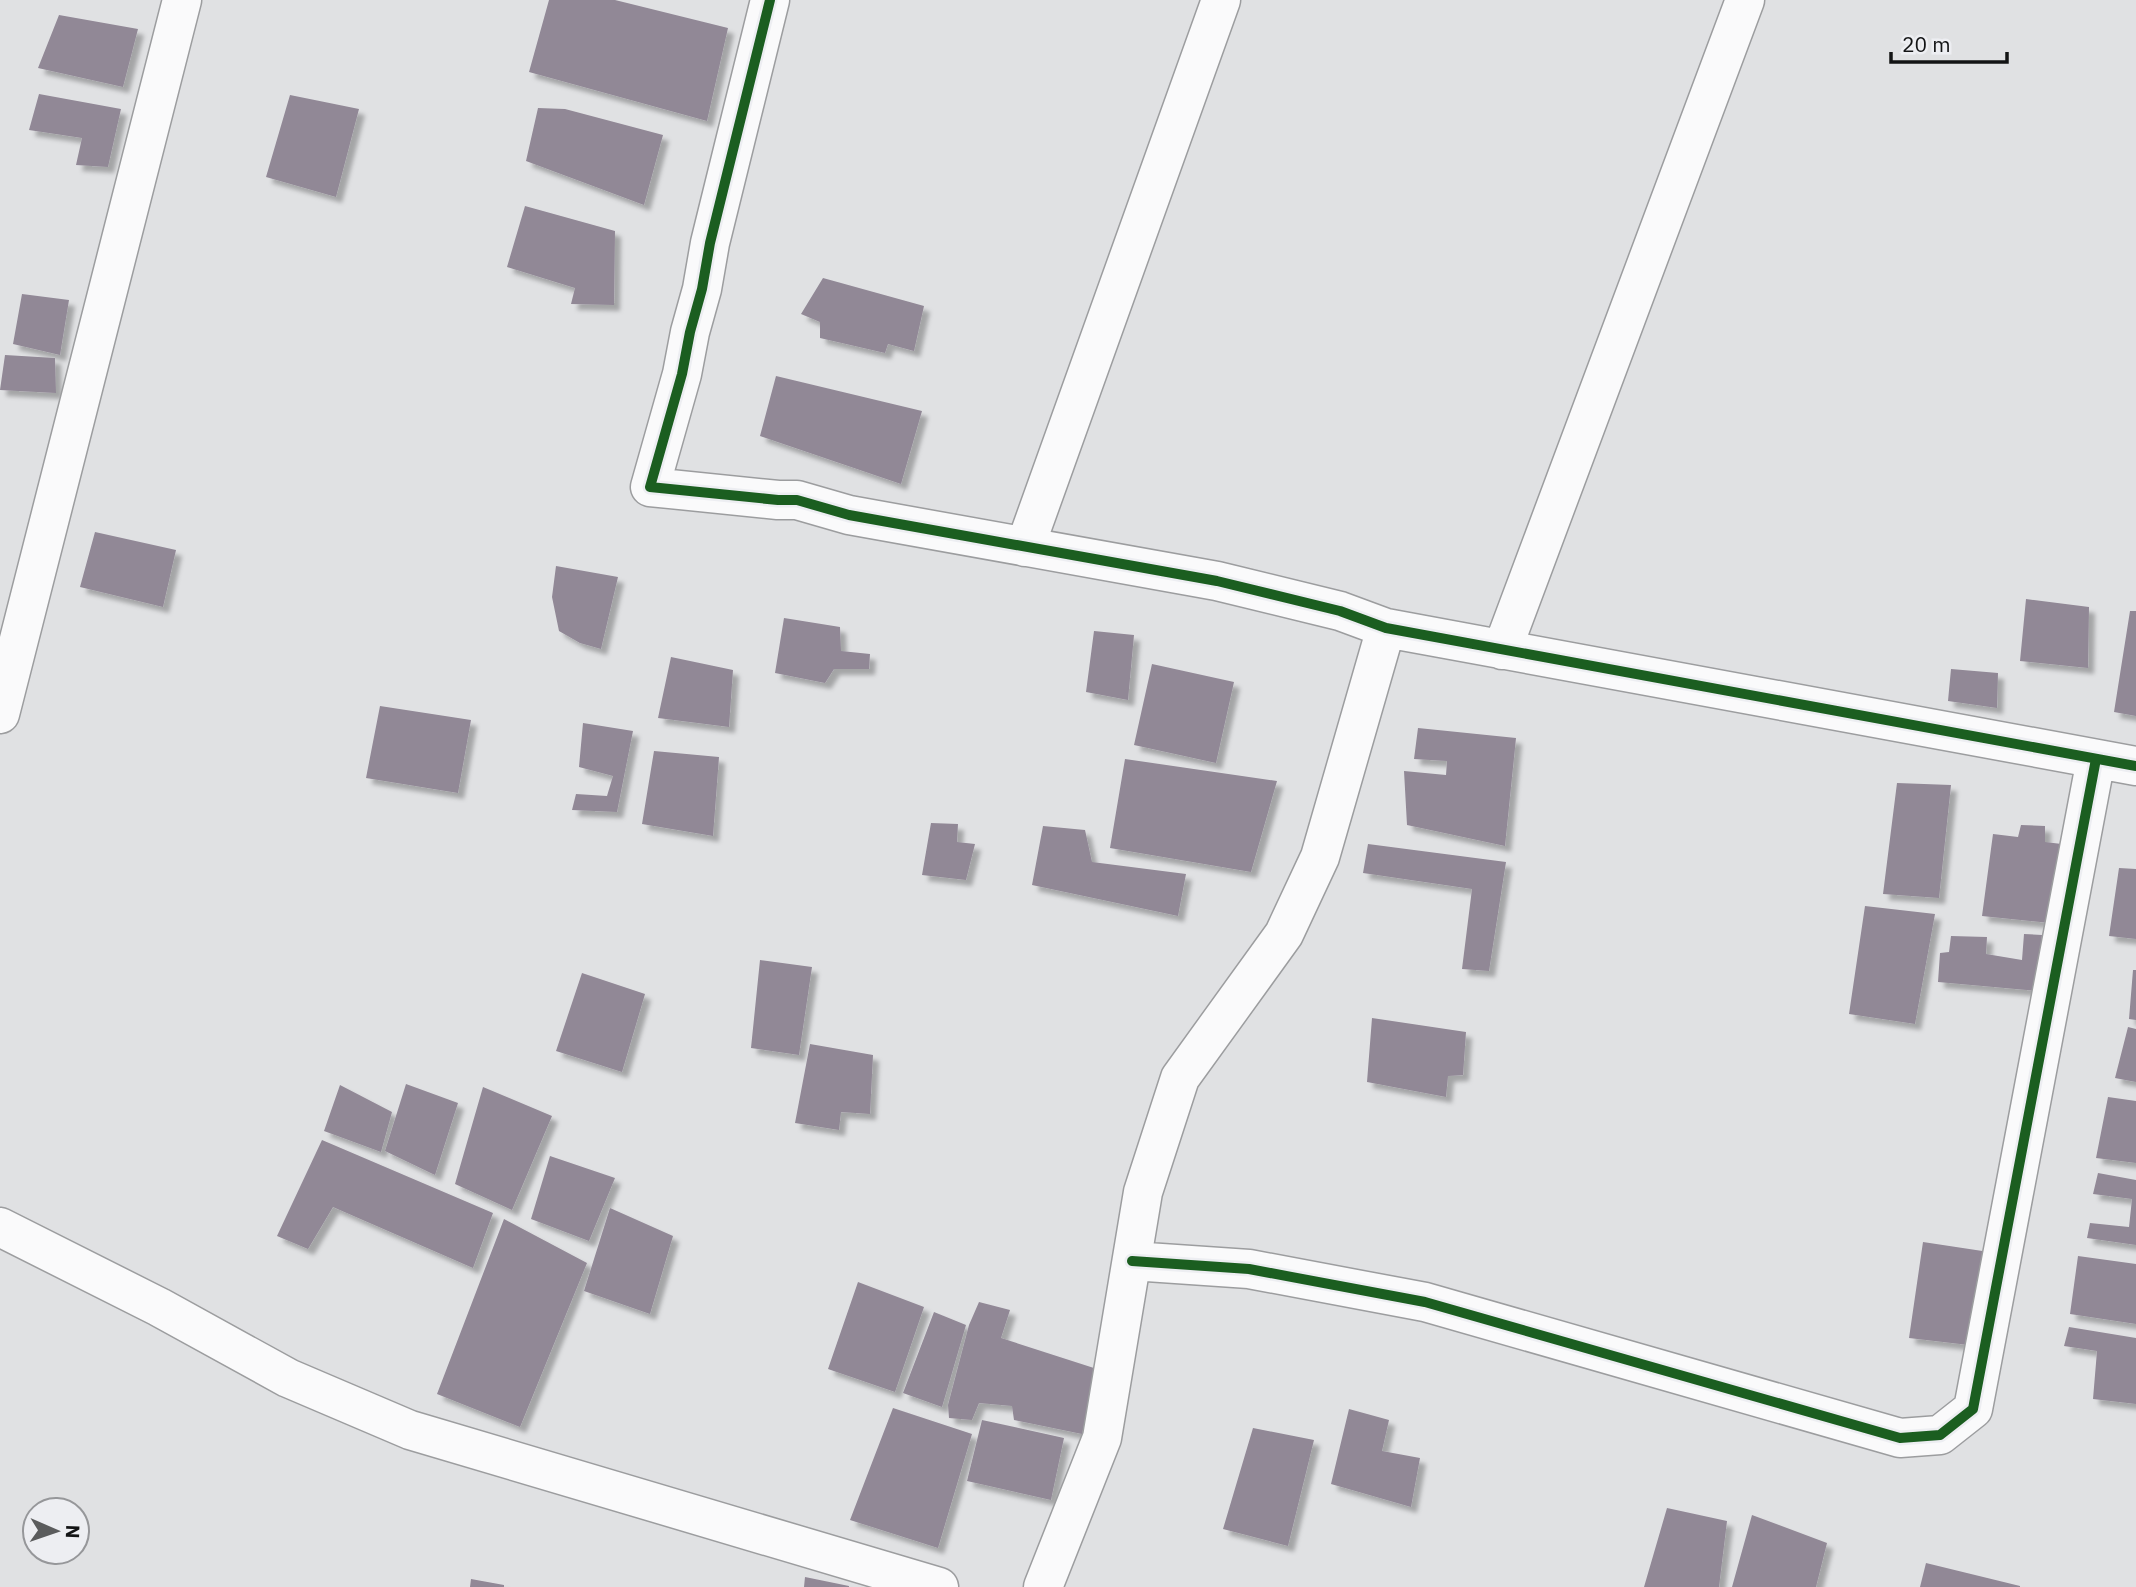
<svg xmlns="http://www.w3.org/2000/svg" width="2136" height="1587" viewBox="0 0 2136 1587" font-family="'IBM Plex Sans',sans-serif">
<defs>
<filter id="shadow"><feDropShadow dx="6" dy="6" stdDeviation="2" flood-color="#0004"/></filter>
</defs>
<rect width="100%" height="100%" fill="#e0e1e3"/>
<path fill="#918896" filter="url(#shadow)" d="M549 0H615L728 28 707 121 529 72Z
M59 15 138 29 123 87 38 68Z
M39 94 121 109 108 167 76 165 82 138 29 130Z
M290 95 359 109 336 197 266 177Z
M538 108 565 109 663 135 644 205 526 161Z
M525 206 615 231 614 305 571 304 575 288 507 267Z
M823 278 924 306 914 351 888 344 885 353 820 338V322L801 314Z
M22 294 69 300 60 355 13 344Z
M5 355 55 358 56 393 0 390Z
M776 376 922 411 901 484 760 436Z
M95 532 176 550 163 607 80 587Z
M556 566 618 577 601 649 580 643 559 631 552 597Z
M2026 599 2089 607 2088 668 2020 661Z
M2130 611H2136V716L2114 712Z
M784 618 840 627 841 651 870 654 869 669H834L825 683 775 673Z
M1094 631 1134 635 1128 700 1086 692Z
M671 657 733 670 729 727 658 718Z
M1152 664 1234 682 1216 763 1134 745Z
M1951 669 1998 673 1997 708 1948 701Z
M380 706 471 720 458 793 366 778Z
M583 723 633 731 617 812 572 810 576 794 607 796 613 776 579 767Z
M1418 728 1516 738 1505 846 1407 825 1404 771 1446 775 1447 761 1414 759Z
M654 751 719 757 713 836 642 824Z
M1125 759 1277 781 1251 872 1110 848Z
M1897 783 1951 785 1939 898 1883 894Z
M931 823 958 824 957 842 975 844 966 880 922 875Z
M2021 825 2045 826V842L2070 845 2059 924 1982 916 1993 834 2018 837Z
M1043 826 1085 830 1092 862 1186 874 1178 916 1032 885Z
M1368 844 1506 862 1489 971 1462 969 1472 889 1363 873Z
M2119 868 2136 869V939L2109 936Z
M1865 906 1935 914 1915 1024 1849 1014Z
M2024 934 2042 935 2038 991 1938 982 1940 953 1949 952 1951 936 1987 937 1986 954 2022 960Z
M760 960 812 967 799 1055 751 1048Z
M2133 970H2136V1020L2129 1019Z
M582 973 645 994 622 1072 556 1051Z
M1372 1018 1466 1032 1463 1075 1448 1076 1446 1097 1367 1082Z
M2128 1027 2136 1029V1082L2115 1078Z
M810 1044 873 1055 870 1114 841 1112 839 1130 795 1123Z
M406 1084 458 1103 435 1175 385 1151Z
M340 1085 392 1112 381 1152 324 1131Z
M483 1087 552 1116 512 1210 455 1184Z
M2108 1097 2136 1101V1163L2096 1158Z
M322 1140 493 1213 473 1268 333 1207 308 1249 277 1236Z
M550 1156 615 1178 589 1241 531 1219Z
M2098 1173 2136 1180V1245L2087 1238 2090 1223 2129 1227 2132 1199 2093 1194Z
M610 1208 673 1236 650 1314 584 1291Z
M504 1219 587 1263 520 1427 437 1394Z
M1923 1242 1989 1252 1977 1346 1909 1338Z
M2078 1256 2136 1264V1324L2070 1314Z
M858 1282 924 1307 895 1392 828 1369Z
M979 1302 1010 1310 1001 1338 1097 1369 1082 1434 1014 1420 1012 1406 979 1403 972 1420 949 1418 948 1405 969 1325Z
M934 1312 966 1325 942 1407 903 1393Z
M2069 1327 2136 1338V1404L2093 1399 2097 1351 2064 1346Z
M893 1408 972 1434 938 1548 850 1520Z
M1349 1409 1389 1420 1382 1451 1420 1458 1411 1507 1331 1484Z
M982 1420 1064 1438 1051 1500 967 1481Z
M1253 1428 1314 1440 1288 1546 1223 1529Z
M1667 1508 1727 1521 1719 1587H1644Z
M1752 1515 1827 1543 1816 1587H1732Z
M1926 1563 2020 1586V1587H1920Z
M805 1577 849 1586V1587H804Z
M471 1579 504 1585V1587H470Z"/>
<g fill="none" stroke-linecap="round" stroke-linejoin="round">
<g stroke="#9c9d9f" stroke-width="41">
<path id="minor" d="M770 0 710 243 702 289 690 332 682 374 650 487 778 500H797L849 515 1217 581 1340 611 1386 628 2136 766
M1025 547 1221 0
M1502 650 1745 0
M0 714 182 0
M0 1227 159 1307 288 1378 410 1430 939 1587
M1132 1261 1249 1269 1425 1302 1900 1438 1940 1435 1973 1409 2096 759
M1043 1587 1102 1438 1143 1192 1180 1078 1284 934 1320 857 1386 628"/>
</g>
<use href="#minor" stroke="#fafafb" stroke-width="38"/>
<g stroke="#edeef2" stroke-width="15">
<path id="cycleway" d="M770 0 710 243 702 289 690 332 682 374 650 487 778 500H797L849 515 1217 581 1340 611 1386 628 2136 766
M1132 1261 1249 1269 1425 1302 1900 1438 1940 1435 1973 1409 2096 759"/>
</g>
<use href="#cycleway" stroke="#1b5e20" stroke-width="10"/>
</g>
<g transform="translate(56 1531) rotate(92)"><circle r="33" fill="#edeef2" stroke="#96979a" stroke-width="2"/>
<path d="M0-5L12 26L0 18L-12 26Z" fill="#5b5c5d"/>
<text y="-10" font-size="19" font-weight="bold" text-anchor="middle" fill="#131415">N</text>
</g>
<path d="M1891 52v10h116v-10" fill="none" stroke="#131415" stroke-width="3.5"/>
<text x="1902" y="52" font-size="21" fill="#131415" stroke="#edeef2" stroke-width="5" paint-order="stroke">20 m</text>
</svg>
